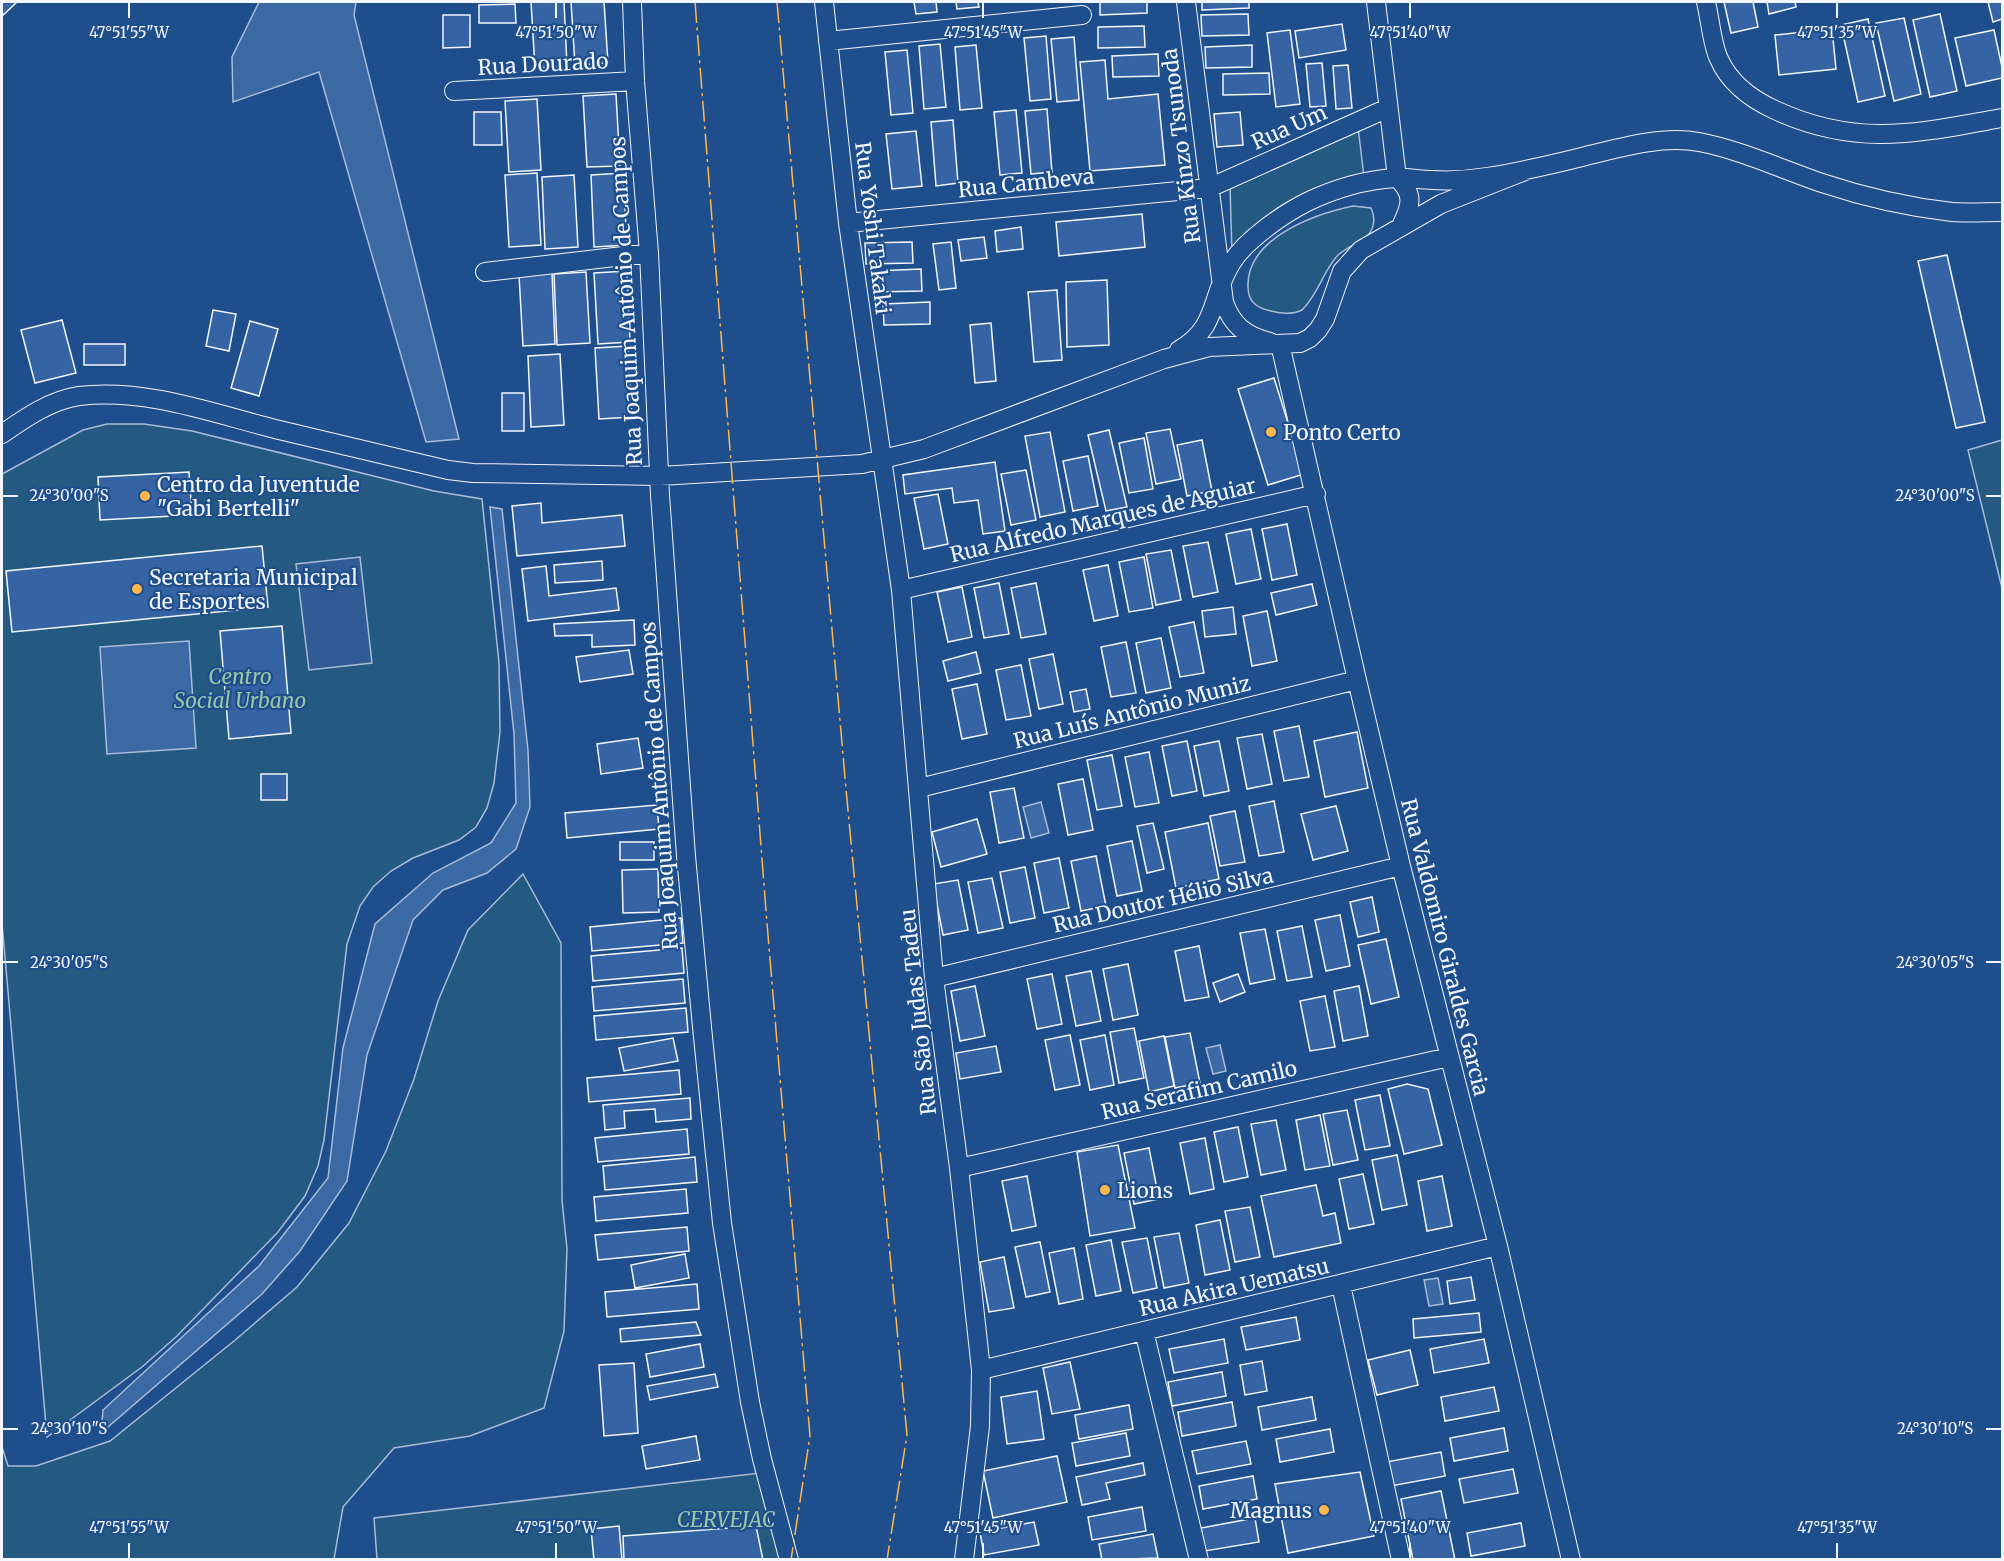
<svg xmlns="http://www.w3.org/2000/svg" width="2004" height="1561" viewBox="0 0 2004 1561" font-family="Merriweather,serif">
<rect width="100%" height="100%" fill="#1f4e8c"/>
<path fill="#245a82" stroke="#a8bbd7" stroke-width="1.5" d="M1358 127 1364 177C1330 187 1293 193 1266 217 1254 229 1243 243 1232 255L1230 185Z
M1353 206 1371 208C1375 216 1375 226 1369 234 1364 240 1346 248 1338 255 1323 271 1318 295 1302 310 1292 315 1282 314 1271 311 1257 308 1248 302 1248 287 1246 238 1315 214 1353 206Z
M107 424H144L192 431 434 491 482 499 499 663 500 732 494 783 487 808 476 827 459 840 413 858 391 871 373 887 360 906 347 944 324 1140 318 1166 305 1196 278 1232 177 1336 142 1367 47 1437 2 923V474L83 430Z
M2002 440V588L1968 450Z
M523 874 561 943 562 1200 567 1249 564 1331 544 1408 470 1436 394 1448 343 1507 334 1559H2V1447L8 1466H36L110 1441 234 1341 297 1287 349 1223 386 1151 414 1079 438 1001 468 930Z
M760 1473 783 1559H377L374 1518Z"/>
<path fill="#305b95" stroke="#a8bbd7" stroke-width="1.5" d="M360 557 372 663 309 670 296 564Z"/>
<path fill="#3b69a3" stroke="#a8bbd7" stroke-width="1.5" d="M259 2H356L354 15 459 439 426 442 319 72 233 102 232 57Z
M490 507 502 509 528 750 530 807 516 849 487 873 443 890 413 920 367 1055 347 1181 300 1251 262 1294 101 1433 103 1410 259 1266 328 1178 343 1048 375 924 433 873 491 843 516 803 514 734Z
M189 641 196 748 107 754 100 647Z
M1041 802 1049 833 1031 838 1023 807Z
M1220 1045 1226 1071 1213 1074 1206 1048Z
M1438 1278 1443 1304 1429 1306 1424 1280Z"/>
<path fill="#3563a3" stroke="#f2f6ff" stroke-width="1.5" d="M2 2H17L2 16Z
M531 2H564L567 66 535 68Z
M571 2H604L608 63 575 65Z
M914 2H936L937 12 916 14Z
M956 2H978L979 7 957 9Z
M1100 2H1147V13L1100 15Z
M1202 2H1249V8L1202 10Z
M1724 2H1753L1758 27 1731 33Z
M1767 2H1795L1796 7 1769 14Z
M1988 2H2002V19L1993 22Z
M515 4 516 23H479V5Z
M1248 14 1249 35 1202 36 1201 15Z
M1940 14 1957 91 1930 97 1913 20Z
M443 15H470V47L443 48Z
M1904 18 1921 94 1894 101 1876 23Z
M1868 19 1885 96 1858 102 1841 25Z
M1342 24 1346 50 1299 58 1295 31Z
M1144 26 1145 47 1098 48V27Z
M1832 29 1836 69 1779 75 1775 35Z
M1290 30 1300 104 1276 107 1267 33Z
M1994 30 2002 67V78L1966 86 1955 38Z
M1046 36 1051 99 1030 101 1024 38Z
M1074 37 1079 100 1057 102 1051 39Z
M940 44 946 107 924 109 919 46Z
M976 45 982 108 960 110 955 47Z
M1252 45V67L1206 68 1205 47Z
M907 50 913 113 891 115 885 52Z
M1158 54 1159 76 1113 77 1112 56Z
M1105 60 1108 99 1158 94 1165 165 1090 171 1080 62Z
M1322 63 1326 106 1310 107 1306 64Z
M1348 65 1352 108 1336 109 1333 66Z
M1269 73 1270 94 1223 95V74Z
M616 94 620 166 587 167 583 96Z
M537 99 541 170 509 172 505 101Z
M1047 109 1052 172 1031 174 1025 111Z
M1016 110 1022 173 1000 175 994 112Z
M474 112H501L502 145H474Z
M1240 112 1243 145 1217 147 1214 114Z
M953 120 958 183 936 186 931 122Z
M916 131 922 186 892 189 886 134Z
M537 173 541 245 509 247 505 175Z
M623 173 627 245 594 247 591 175Z
M574 175 578 247 545 249 542 177Z
M1142 214 1145 247 1059 256 1056 222Z
M1021 227 1023 249 997 252 995 231Z
M984 237 987 258 961 261 958 240Z
M912 242 913 263 866 264 865 243Z
M951 242 956 288 939 290 933 244Z
M1947 255 1985 422 1956 428 1918 261Z
M921 269 922 291 876 292 875 271Z
M627 271 630 342 598 344 594 273Z
M586 272 590 343 557 345 554 274Z
M552 273 555 344 523 346 519 275Z
M1107 280 1109 345 1067 347 1066 282Z
M1057 290 1062 360 1034 362 1028 292Z
M930 302V324L884 325 883 304Z
M213 310 236 314 229 351 206 346Z
M62 320 76 373 35 383 21 330Z
M250 321 278 329 259 396 231 388Z
M991 323 996 381 975 383 970 325Z
M84 344H125V365H84Z
M628 346 632 417 599 419 595 348Z
M560 354 564 425 531 427 528 356Z
M1274 378 1304 474 1268 485 1238 389Z
M502 393H524V431H502Z
M1170 429 1181 479 1156 484 1146 433Z
M1109 430 1127 507 1106 511 1088 435Z
M1050 432 1065 512 1040 517 1025 436Z
M1144 438 1153 489 1129 493 1119 443Z
M1202 440 1212 491 1187 496 1177 445Z
M1088 456 1098 506 1073 511 1063 461Z
M995 462 1005 531 983 534 978 500 954 503 952 488 905 494 903 475Z
M1026 470 1036 520 1011 525 1001 474Z
M189 472 192 515 100 520 98 477Z
M938 494 948 544 924 549 914 498Z
M541 503 542 523 622 515 625 546 517 556 512 506Z
M1287 524 1297 575 1272 580 1262 529Z
M1251 529 1261 579 1236 584 1226 534Z
M1208 542 1218 592 1193 597 1183 546Z
M262 546 268 607 12 632 6 571Z
M1171 550 1181 600 1156 605 1146 554Z
M1144 557 1153 608 1129 612 1119 562Z
M602 561 603 580 555 583 554 565Z
M1108 565 1118 616 1094 621 1083 570Z
M546 566 549 596 616 588 619 610 528 621 522 569Z
M999 583 1009 634 984 638 974 588Z
M1036 583 1046 634 1021 638 1011 588Z
M1312 584 1317 605 1276 615 1271 593Z
M962 587 972 637 948 642 937 592Z
M1233 607 1236 634 1205 637 1202 611Z
M1267 611 1277 661 1252 666 1243 616Z
M634 620 635 645 592 647V635L555 636 554 624Z
M1194 622 1204 673 1180 677 1169 627Z
M282 626 291 733 229 739 220 631Z
M1161 638 1171 688 1146 693 1136 643Z
M1126 642 1136 693 1111 697 1101 647Z
M629 650 633 674 580 682 576 657Z
M976 652 981 673 948 681 943 661Z
M1053 654 1063 704 1039 709 1029 659Z
M1021 665 1031 716 1006 720 996 670Z
M977 684 987 734 962 739 952 689Z
M1086 689 1090 709 1074 712 1070 692Z
M1299 726 1309 777 1284 781 1274 731Z
M1357 732 1368 788 1325 797 1314 741Z
M1262 734 1272 784 1247 789 1237 738Z
M638 738 643 768 601 774 597 744Z
M1187 741 1197 791 1172 796 1162 746Z
M1219 741 1229 791 1204 796 1194 746Z
M1149 752 1159 803 1135 807 1125 757Z
M1112 755 1122 806 1097 810 1087 760Z
M261 774H287V800H261Z
M1083 779 1093 830 1068 835 1058 784Z
M1014 788 1024 838 999 843 990 792Z
M1274 801 1284 852 1259 856 1249 806Z
M657 805 659 829 567 838 565 813Z
M1336 806 1348 851 1313 860 1301 814Z
M1235 811 1245 862 1220 866 1210 816Z
M977 819 987 854 941 867 932 832Z
M1153 823 1164 869 1147 873 1137 826Z
M1208 823 1219 879 1176 888 1165 832Z
M1132 841 1142 891 1117 896 1107 846Z
M620 842H654V860H620Z
M1096 856 1106 906 1081 911 1071 861Z
M1059 858 1069 908 1044 913 1034 863Z
M1025 867 1035 918 1010 923 1000 872Z
M658 869 659 912 623 913 622 870Z
M992 878 1003 928 978 933 968 882Z
M958 880 968 930 943 935 933 884Z
M1372 897 1379 932 1358 937 1350 902Z
M1340 915 1350 966 1326 971 1315 920Z
M681 918 683 943 592 951 590 927Z
M1302 926 1312 977 1287 981 1277 931Z
M1265 929 1275 979 1250 984 1240 933Z
M1386 939 1399 997 1371 1004 1358 945Z
M1199 946 1209 997 1185 1001 1175 951Z
M682 948 684 973 593 981 591 956Z
M1128 964 1138 1015 1113 1020 1103 969Z
M1091 971 1101 1021 1076 1026 1066 976Z
M1052 974 1062 1024 1037 1029 1027 979Z
M1238 974 1245 992 1220 1002 1213 983Z
M683 979 685 1003 594 1011 592 987Z
M975 986 985 1036 960 1041 951 991Z
M1359 986 1368 1036 1343 1041 1334 991Z
M1325 996 1335 1047 1310 1051 1300 1001Z
M686 1008 688 1032 596 1040 594 1016Z
M1134 1028 1144 1078 1119 1083 1110 1032Z
M1190 1033 1200 1083 1175 1088 1165 1037Z
M1070 1035 1080 1085 1055 1090 1045 1040Z
M1105 1035 1114 1085 1090 1090 1080 1040Z
M1164 1036 1174 1086 1149 1092 1139 1041Z
M673 1038 678 1061 624 1071 619 1048Z
M996 1046 1001 1072 960 1079 956 1053Z
M679 1070 681 1094 589 1102 587 1078Z
M1407 1084 1428 1089 1442 1145 1404 1154 1388 1089Z
M1380 1095 1390 1146 1365 1150 1355 1100Z
M690 1098 691 1119 656 1122 655 1109 624 1111 625 1128 605 1130 603 1105Z
M1347 1110 1358 1160 1333 1165 1323 1114Z
M1320 1115 1330 1166 1305 1170 1296 1120Z
M1276 1120 1286 1170 1261 1175 1251 1124Z
M1238 1127 1248 1177 1224 1182 1214 1132Z
M687 1129 689 1154 598 1162 595 1138Z
M1205 1138 1214 1189 1190 1194 1180 1143Z
M1118 1145 1135 1228 1090 1236 1077 1152Z
M1149 1148 1159 1199 1134 1204 1124 1153Z
M1397 1155 1407 1205 1382 1210 1372 1160Z
M695 1157 697 1182 605 1190 603 1166Z
M1363 1174 1374 1224 1349 1229 1339 1179Z
M1027 1176 1036 1226 1012 1231 1002 1181Z
M1442 1176 1452 1226 1427 1231 1418 1181Z
M1316 1185 1323 1216 1335 1213 1341 1243 1274 1257 1261 1196Z
M686 1189 688 1213 596 1221 594 1197Z
M1250 1207 1260 1257 1235 1262 1225 1211Z
M1220 1220 1230 1270 1205 1275 1196 1225Z
M687 1227 689 1251 598 1260 595 1235Z
M1179 1233 1189 1283 1164 1288 1154 1237Z
M1147 1238 1157 1288 1133 1293 1122 1242Z
M1111 1240 1121 1291 1096 1296 1086 1245Z
M1040 1242 1050 1292 1026 1297 1015 1247Z
M1074 1248 1083 1299 1059 1304 1049 1253Z
M685 1254 689 1278 635 1288 631 1265Z
M1004 1257 1014 1308 989 1312 980 1262Z
M1471 1277 1475 1300 1450 1304 1447 1281Z
M697 1284 699 1309 607 1317 605 1292Z
M1479 1313 1481 1332 1414 1338 1413 1319Z
M1296 1317 1300 1340 1246 1350 1241 1327Z
M696 1322 701 1335 621 1342 620 1329Z
M1224 1339 1228 1363 1174 1373 1169 1349Z
M1484 1339 1489 1363 1434 1373 1430 1349Z
M700 1344 704 1367 650 1377 646 1354Z
M1410 1350 1418 1385 1377 1395 1368 1360Z
M1262 1361 1267 1391 1245 1395 1240 1365Z
M1070 1362 1080 1409 1052 1414 1043 1368Z
M634 1363 638 1433 604 1436 599 1365Z
M1222 1372 1226 1396 1172 1406 1168 1382Z
M715 1374 718 1387 650 1400 647 1386Z
M1494 1387 1499 1411 1445 1421 1441 1397Z
M1037 1391 1044 1439 1007 1444 1001 1397Z
M1312 1397 1316 1420 1262 1430 1258 1407Z
M1232 1402 1236 1426 1182 1436 1178 1412Z
M1129 1405 1133 1429 1079 1439 1075 1415Z
M1504 1428 1508 1451 1454 1461 1450 1438Z
M1330 1429 1334 1452 1280 1462 1276 1439Z
M1126 1433 1130 1456 1076 1466 1072 1443Z
M696 1436 700 1460 646 1469 642 1446Z
M1246 1441 1251 1464 1197 1474 1192 1451Z
M1441 1452 1445 1476 1391 1486 1386 1462Z
M1057 1456 1067 1502 993 1518 983 1471Z
M1143 1463 1145 1475 1106 1483 1110 1499 1082 1505 1076 1477Z
M1513 1469 1518 1493 1464 1503 1459 1479Z
M1360 1472 1374 1536 1288 1553 1275 1484Z
M1253 1476 1257 1499 1203 1509 1199 1486Z
M1441 1491 1455 1560H1413L1401 1499Z
M1142 1507 1146 1531 1092 1540 1088 1517Z
M1255 1518 1259 1542 1205 1551 1201 1528Z
M1034 1522 1039 1545 984 1555 980 1532Z
M1521 1523 1525 1546 1471 1556 1467 1533Z
M619 1526 622 1560H594L591 1529Z
M756 1526 763 1560H624L623 1536Z
M1153 1534 1158 1558 1102 1560 1099 1544Z"/>
<g fill="none" stroke-linecap="round" stroke-linejoin="round">
<g stroke="#f2f6ff" stroke-width="20">
<path id="street" d="M632 2 635 81 649 253 660 495 686 856 702 1027 722 1223 750 1402 762 1459 789 1560
M824 2 848 223 901 590 934 978 959 1168 981 1370 980 1426 964 1560
M1186 2 1224 302C1232 325 1245 336 1270 342
M1376 2 1397 178
M1706 2C1710 18 1712 45 1719 59 1730 84 1751 99 1775 110 1857 148 1918 133 2002 118
M828 41 1082 15
M454 91 635 81
M1397 178C1415 194 1411 206 1401 226
M848 223 1209 188 1388 108
M485 272 649 253
M1280 344 1357 680 1401 866 1498 1246 1571 1560
M1179 350C1219 327 1210 296 1232 262 1246 240 1283 214 1307 202 1334 189 1364 180 1395 178 1407 177 1420 180 1432 180 1450 181 1469 180 1487 177 1519 172 1550 165 1582 157 1618 148 1662 135 1699 142 1741 150 1781 169 1822 183 1864 197 1908 207 1952 212 1968 213 1986 212 2002 212
M2 434C25 418 51 400 79 396 145 388 212 413 275 429 333 443 390 456 448 470L473 473 660 476 862 464 924 449 1164 359 1209 347 1300 343 1310 338 1318 330 1325 319 1342 271 1361 250 1441 204 1525 171
M901 590 1316 494
M919 788 1357 680
M934 978 1401 866
M959 1168 1449 1057
M1341 1285 1401 1560
M1144 1331 1199 1560
M981 1370 1498 1246"/>
</g>
<use href="#street" stroke="#1f4e8c" stroke-width="18"/>
<path stroke="#ffb74d" stroke-width="1.5" stroke-dasharray="21 4.5 3 4.5" stroke-linecap="butt" d="M695 2 767 923 810 1436 791 1560
M777 2 846 789 907 1435 887 1560"/>
</g>
<path fill="none" stroke="#f2f6ff" stroke-width="2" d="M129 3V18M556 3V18M983 3V18M1410 3V18M1837 3V18M3 496H18M1986 496H2001M3 962H18M1986 962H2001M3 1429H18M1986 1429H2001M129 1543V1558M556 1543V1558M983 1543V1558M1410 1543V1558M1837 1543V1558"/>
<g fill="#ffb74d" stroke="#1f4e8c" stroke-width="2">
<circle cx="1271" cy="432" r="6"/>
<circle cx="145" cy="496" r="6"/>
<circle cx="137" cy="589" r="6"/>
<circle cx="1105" cy="1190" r="6"/>
<circle cx="1324" cy="1510" r="6"/>
</g>
<g text-anchor="middle" dominant-baseline="central" stroke-width="4.5" stroke-linejoin="round" paint-order="stroke">
<g font-size="21" fill="#f2f6ff" stroke="#1f4e8c">
<text transform="translate(543 64) rotate(-3)">Rua Dourado</text>
<text transform="translate(1289 127) rotate(-24)">Rua Um</text>
<text transform="translate(1181 146) rotate(-97)">Rua Kinzo Tsunoda</text>
<text transform="translate(1026 183) rotate(-6)">Rua Cambeva</text>
<text transform="translate(873 228) rotate(83)">Rua Yoshi Takaki</text>
<text transform="translate(626 301) rotate(-93)">Rua Joaquim Antônio de Campos</text>
<text transform="translate(1103 520) rotate(-13)">Rua Alfredo Marques de Aguiar</text>
<text transform="translate(1132 712) rotate(-14)">Rua Luís Antônio Muniz</text>
<text transform="translate(659 786) rotate(-94)">Rua Joaquim Antônio de Campos</text>
<text transform="translate(1163 900) rotate(-13)">Rua Doutor Hélio Silva</text>
<text transform="translate(1445 947) rotate(76)">Rua Valdomiro Giraldes Garcia</text>
<text transform="translate(918 1012) rotate(-96)">Rua São Judas Tadeu</text>
<text transform="translate(1199 1090) rotate(-13)">Rua Serafim Camilo</text>
<text transform="translate(1234 1287) rotate(-13)">Rua Akira Uematsu</text>
</g>
<g font-size="21" fill="#f2f6ff" stroke="#1f4e8c" text-anchor="start">
<text x="1283" y="432">Ponto Certo</text>
<text x="157" y="484">Centro da Juventude<tspan x="157" dy="24">"Gabi Bertelli"</tspan></text>
<text x="149" y="577">Secretaria Municipal<tspan x="149" dy="24">de Esportes</tspan></text>
<text x="1117" y="1190">Lions</text>
<text x="1312" y="1510" text-anchor="end">Magnus</text>
</g>
<g font-size="21" font-style="italic" fill="#97c8a6" stroke="#1f4e8c">
<text x="240" y="676">Centro<tspan x="240" dy="24">Social Urbano</tspan></text>
<text x="726" y="1519">CERVEJAC</text>
</g>
</g>
<g font-size="15" text-anchor="middle" fill="#f2f6ff" stroke="#1f4e8c" stroke-width="4.5" stroke-linejoin="round" paint-order="stroke">
<text x="129" y="38">47°51'55"W</text>
<text x="556" y="38">47°51'50"W</text>
<text x="983" y="38">47°51'45"W</text>
<text x="1410" y="38">47°51'40"W</text>
<text x="1837" y="38">47°51'35"W</text>
<text x="69" y="501">24°30'00"S</text>
<text x="1935" y="501">24°30'00"S</text>
<text x="69" y="968">24°30'05"S</text>
<text x="1935" y="968">24°30'05"S</text>
<text x="69" y="1434">24°30'10"S</text>
<text x="1935" y="1434">24°30'10"S</text>
<text x="129" y="1533">47°51'55"W</text>
<text x="556" y="1533">47°51'50"W</text>
<text x="983" y="1533">47°51'45"W</text>
<text x="1410" y="1533">47°51'40"W</text>
<text x="1837" y="1533">47°51'35"W</text>
</g>
<rect width="2004" height="1561" fill="none" stroke="#f2f6ff" stroke-width="6"/>
</svg>
